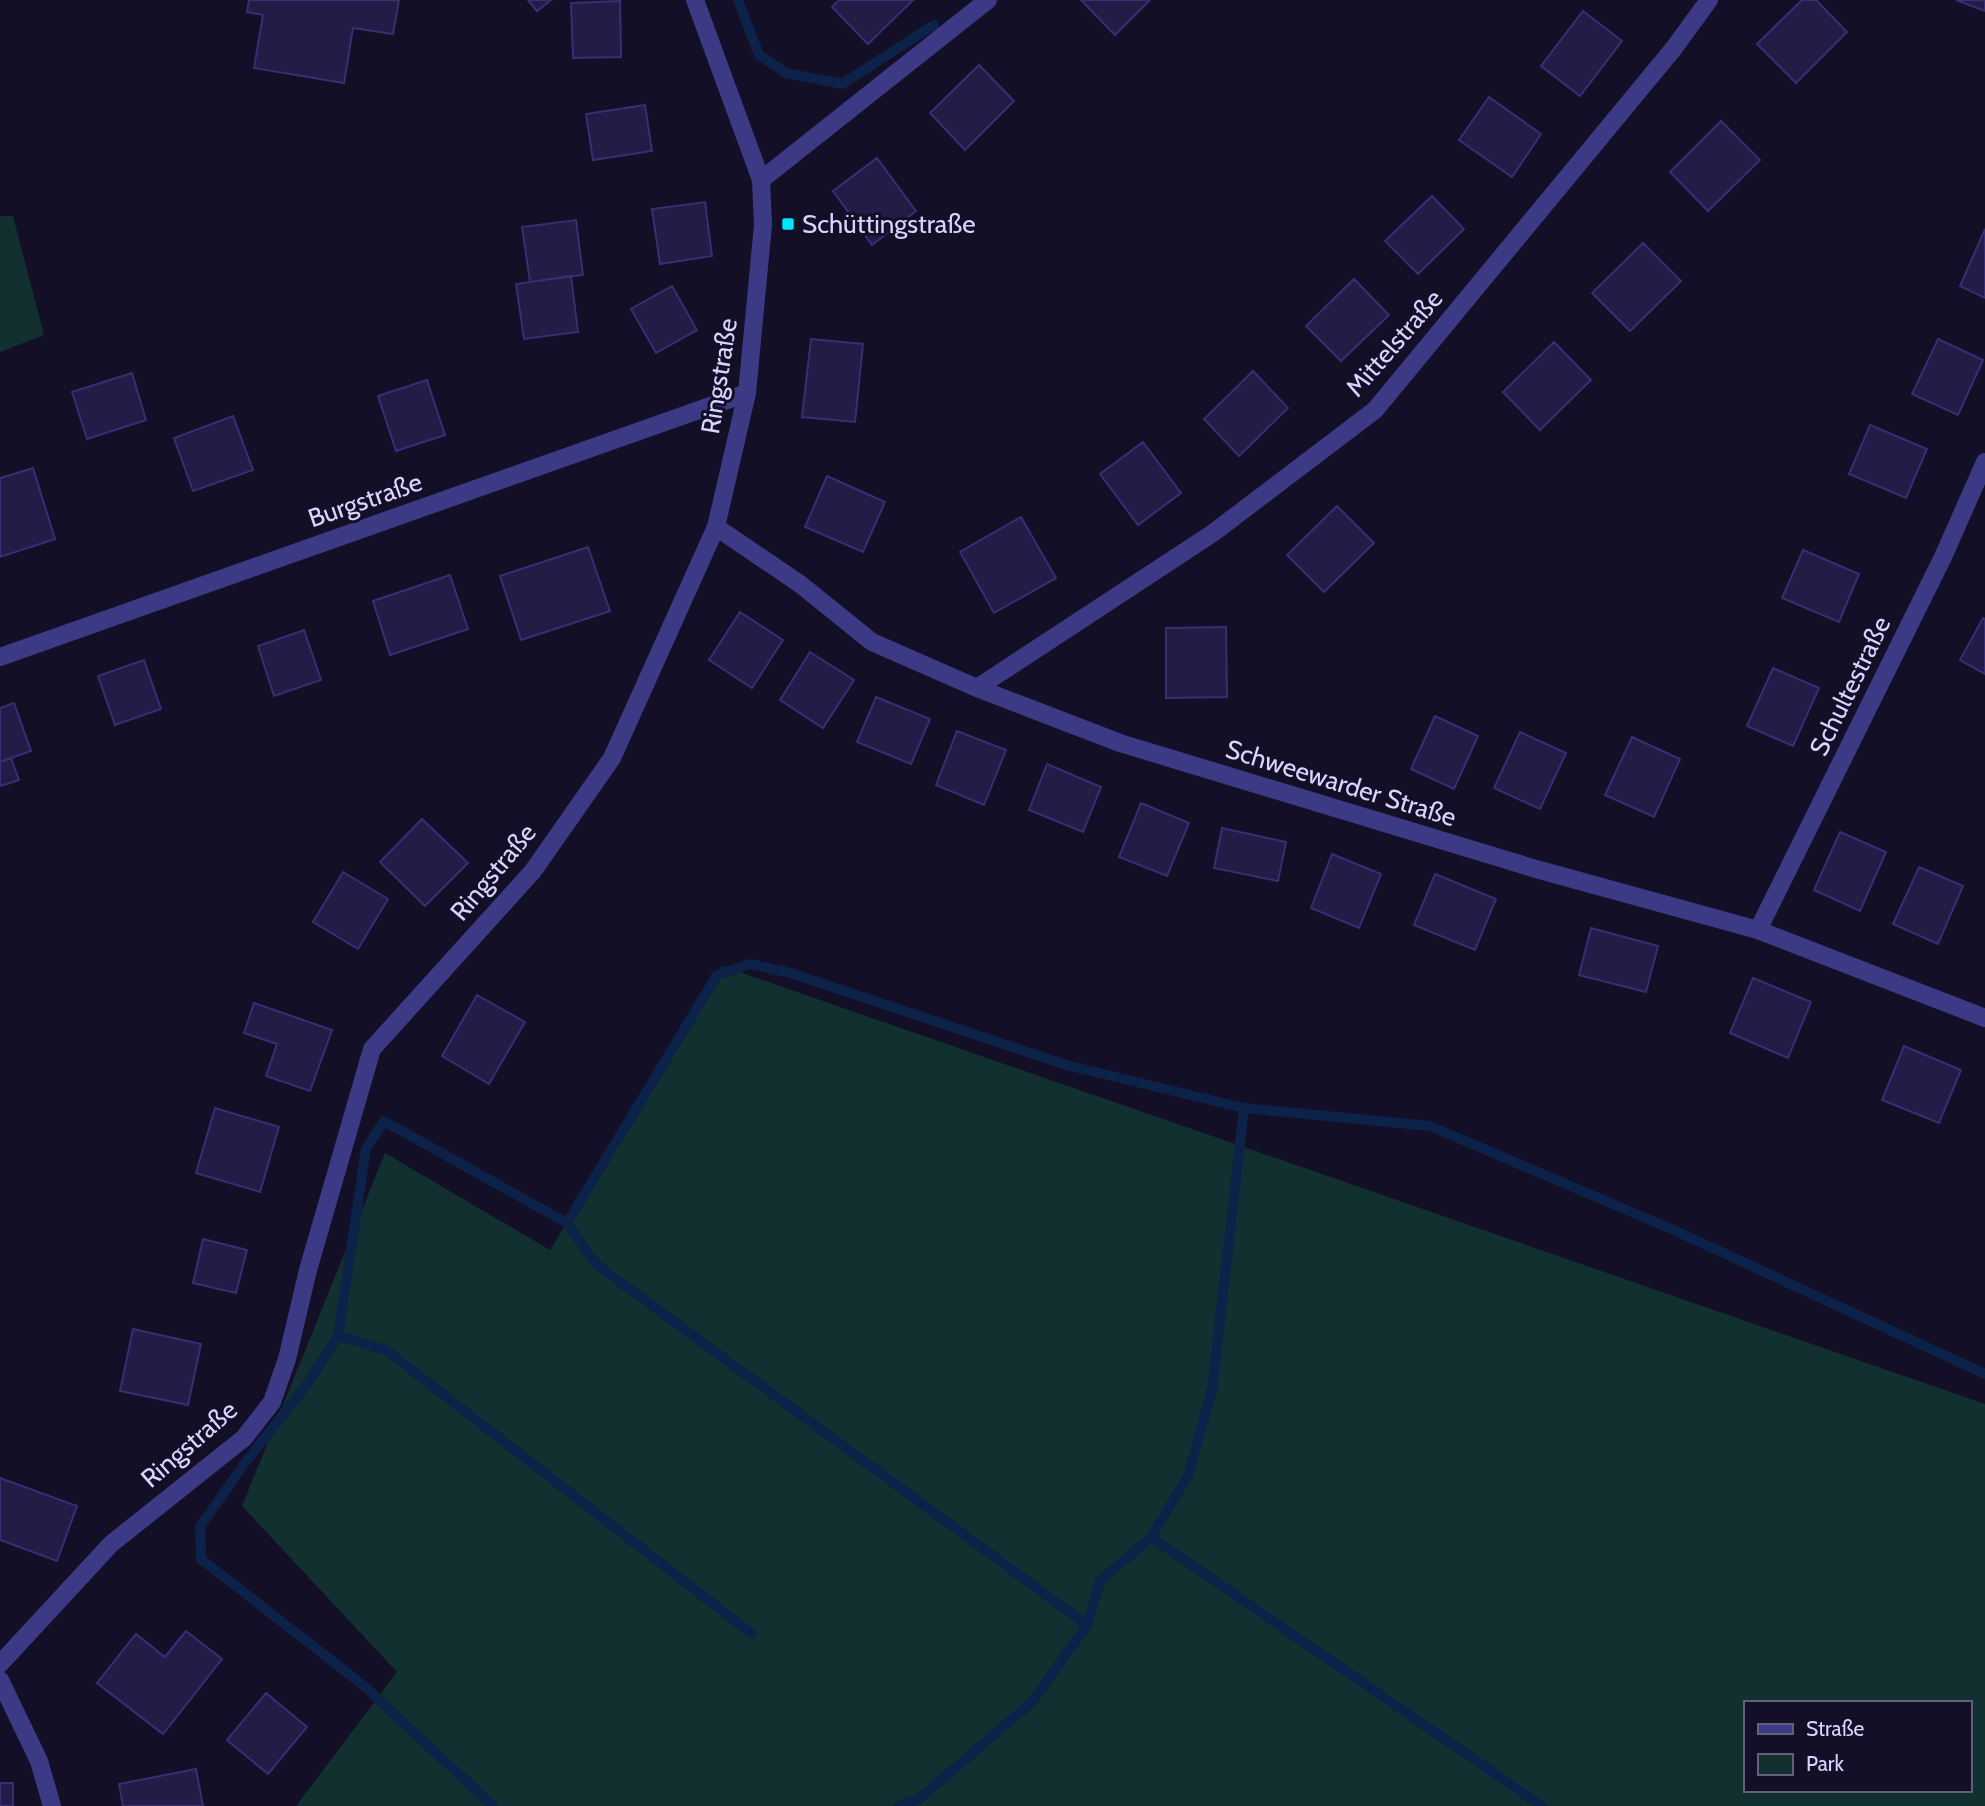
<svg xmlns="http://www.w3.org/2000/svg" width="1985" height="1806" viewBox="0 0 1985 1806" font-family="Cabin,sans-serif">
<rect width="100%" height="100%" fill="#130f26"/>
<path fill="#12302f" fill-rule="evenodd" d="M0 216H13L44 335 0 352Z
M722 966 1985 1404V1806H296L397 1672 242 1506 385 1153 550 1250ZM1745 1703H1969V1790H1745Z"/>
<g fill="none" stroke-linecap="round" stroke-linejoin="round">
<path stroke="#0c2248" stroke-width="10" d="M738 0 759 55 786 73 842 84 934 25
M338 1336 386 1350 752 1634
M1151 1537 1542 1806
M1087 1625 597 1265 567 1223 717 975 750 964 790 973 1066 1065 1244 1108 1430 1126 1678 1232 1985 1374
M493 1806 363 1685 201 1559 200 1527 244 1464 308 1383 338 1336 366 1149 384 1121 567 1223
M898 1806 919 1799 1032 1702 1087 1625 1100 1581 1151 1537 1188 1476 1212 1390 1244 1108"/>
</g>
<path fill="#241b47" stroke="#3b2d73" stroke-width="2" d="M249 0H399L393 34 353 28 344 83 254 68 263 15 247 12Z
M528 0H551L537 11Z
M839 0H913L868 44 832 7Z
M1081 0H1150L1115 35Z
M1802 0H1816L1847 32 1796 83 1757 44Z
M1956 0H1985V11Z
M620 1 621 57 573 58 571 3Z
M1583 11 1622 41 1580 96 1541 66Z
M979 65 1014 101 965 150 930 113Z
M1489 97 1541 134 1512 177 1459 140Z
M645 105 652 151 593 160 586 114Z
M1721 121 1760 160 1708 211 1670 172Z
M877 158 916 211 872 245 833 191Z
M1432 196 1464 229 1418 274 1385 241Z
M705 202 712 256 660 264 652 209Z
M576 220 583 275 530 282 522 227Z
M1985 229V298L1960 286Z
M1643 243 1681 281 1630 331 1592 293Z
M571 276 578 332 524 339 516 284Z
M1354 279 1389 315 1341 361 1306 326Z
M672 286 697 330 656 353 631 309Z
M811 339 863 344 855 422 802 417Z
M1938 339 1983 360 1958 415 1912 394Z
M1554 342 1591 380 1540 430 1503 392Z
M1253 371 1288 408 1239 456 1204 419Z
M132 373 146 420 87 439 72 392Z
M427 380 445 435 396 451 378 396Z
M233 416 253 470 193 491 174 438Z
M1870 425 1927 449 1906 498 1849 474Z
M1143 442 1181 493 1138 525 1100 474Z
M33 468 55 539 0 557V478Z
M827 476 885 502 863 552 805 527Z
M1337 506 1374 543 1324 592 1287 555Z
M1021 517 1056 578 994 613 960 552Z
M588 547 610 611 521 640 500 576Z
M1803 550 1859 574 1839 622 1782 598Z
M450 575 468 629 390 655 373 601Z
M740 612 783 640 752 688 709 660Z
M1983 618 1985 619V674L1960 660Z
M1226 627 1227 697 1166 698V628Z
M304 630 321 680 274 696 258 646Z
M810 652 854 680 823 728 780 700Z
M144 660 161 709 115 725 98 676Z
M1773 668 1819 688 1793 746 1747 726Z
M876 697 930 719 911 764 857 742Z
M14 703 31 751 0 762V708Z
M1435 716 1478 736 1454 789 1411 769Z
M957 731 1006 750 984 805 936 785Z
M1520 732 1566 753 1540 809 1494 788Z
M1632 737 1680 759 1654 817 1605 795Z
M11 758 19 780 0 786V762Z
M1047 764 1101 787 1083 832 1029 810Z
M1141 803 1189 823 1167 876 1119 857Z
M422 819 468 863 425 906 380 862Z
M1222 828 1286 842 1278 881 1214 868Z
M1840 832 1886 852 1860 911 1814 890Z
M1332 854 1381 874 1359 928 1311 908Z
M1919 867 1963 886 1938 944 1893 924Z
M343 872 388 899 358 949 313 922Z
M1435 874 1496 899 1475 950 1414 925Z
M1591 928 1658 946 1646 992 1579 975Z
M1753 978 1811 1002 1788 1058 1730 1033Z
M477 995 525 1022 489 1084 442 1056Z
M254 1003 332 1030 310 1091 266 1076 277 1044 244 1033Z
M1904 1046 1961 1070 1939 1123 1882 1100Z
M215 1108 279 1127 260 1192 196 1173Z
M203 1239 247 1250 236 1293 193 1283Z
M133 1329 201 1344 188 1405 120 1391Z
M0 1478 77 1506 57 1561 0 1540Z
M186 1631 222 1659 163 1734 97 1683 136 1634 165 1657Z
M266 1693 307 1727 268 1774 227 1740Z
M196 1769 203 1806H123L119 1784Z
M0 1783H13V1806H0Z"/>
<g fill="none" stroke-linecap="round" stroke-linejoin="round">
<path stroke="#3d3a85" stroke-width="18" d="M761 180 988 0
M716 527 800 584 872 642 977 688 1120 743 1536 869 1758 930 1985 1018
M0 657 747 393
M977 688 1213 533 1375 410 1674 48 1709 0
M1758 930 1943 557 1985 462
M0 1664 111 1544 244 1438 272 1402 287 1359 308 1270 372 1049 533 871 612 758 716 527 747 393 763 225 761 180 695 0
M0 1680 39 1761 52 1806"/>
</g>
<rect fill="#00e5ff" stroke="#130f26" stroke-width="2.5" x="781" y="217" width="14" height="14" rx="3.5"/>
<g text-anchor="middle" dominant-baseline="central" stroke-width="6" stroke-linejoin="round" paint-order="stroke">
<g font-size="26" fill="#d9d4ff" stroke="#130f26" text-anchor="start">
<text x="802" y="224">Schüttingstraße</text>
</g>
<g font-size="26" fill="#d9d4ff" stroke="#130f26">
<text transform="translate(1394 343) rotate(-49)">Mittelstraße</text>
<text transform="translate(719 376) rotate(-81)">Ringstraße</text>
<text transform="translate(365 500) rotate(-19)">Burgstraße</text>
<text transform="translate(1850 686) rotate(-64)">Schultestraße</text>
<text transform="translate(1341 783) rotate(17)">Schweewarder Straße</text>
<text transform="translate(493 872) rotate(-50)">Ringstraße</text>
<text transform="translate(189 1444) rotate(-41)">Ringstraße</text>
</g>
</g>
<rect x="1744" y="1701" width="228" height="91" fill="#130f26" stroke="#625e7d" stroke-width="2"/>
<rect x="1758" y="1724" width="35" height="10" fill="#3d3a85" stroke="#625e7d" stroke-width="2"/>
<text x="1806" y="1736" font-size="21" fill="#d9d4ff">Straße</text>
<rect x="1758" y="1754" width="35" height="21" fill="#12302f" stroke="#625e7d" stroke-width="2"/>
<text x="1806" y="1771" font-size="21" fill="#d9d4ff">Park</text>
</svg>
